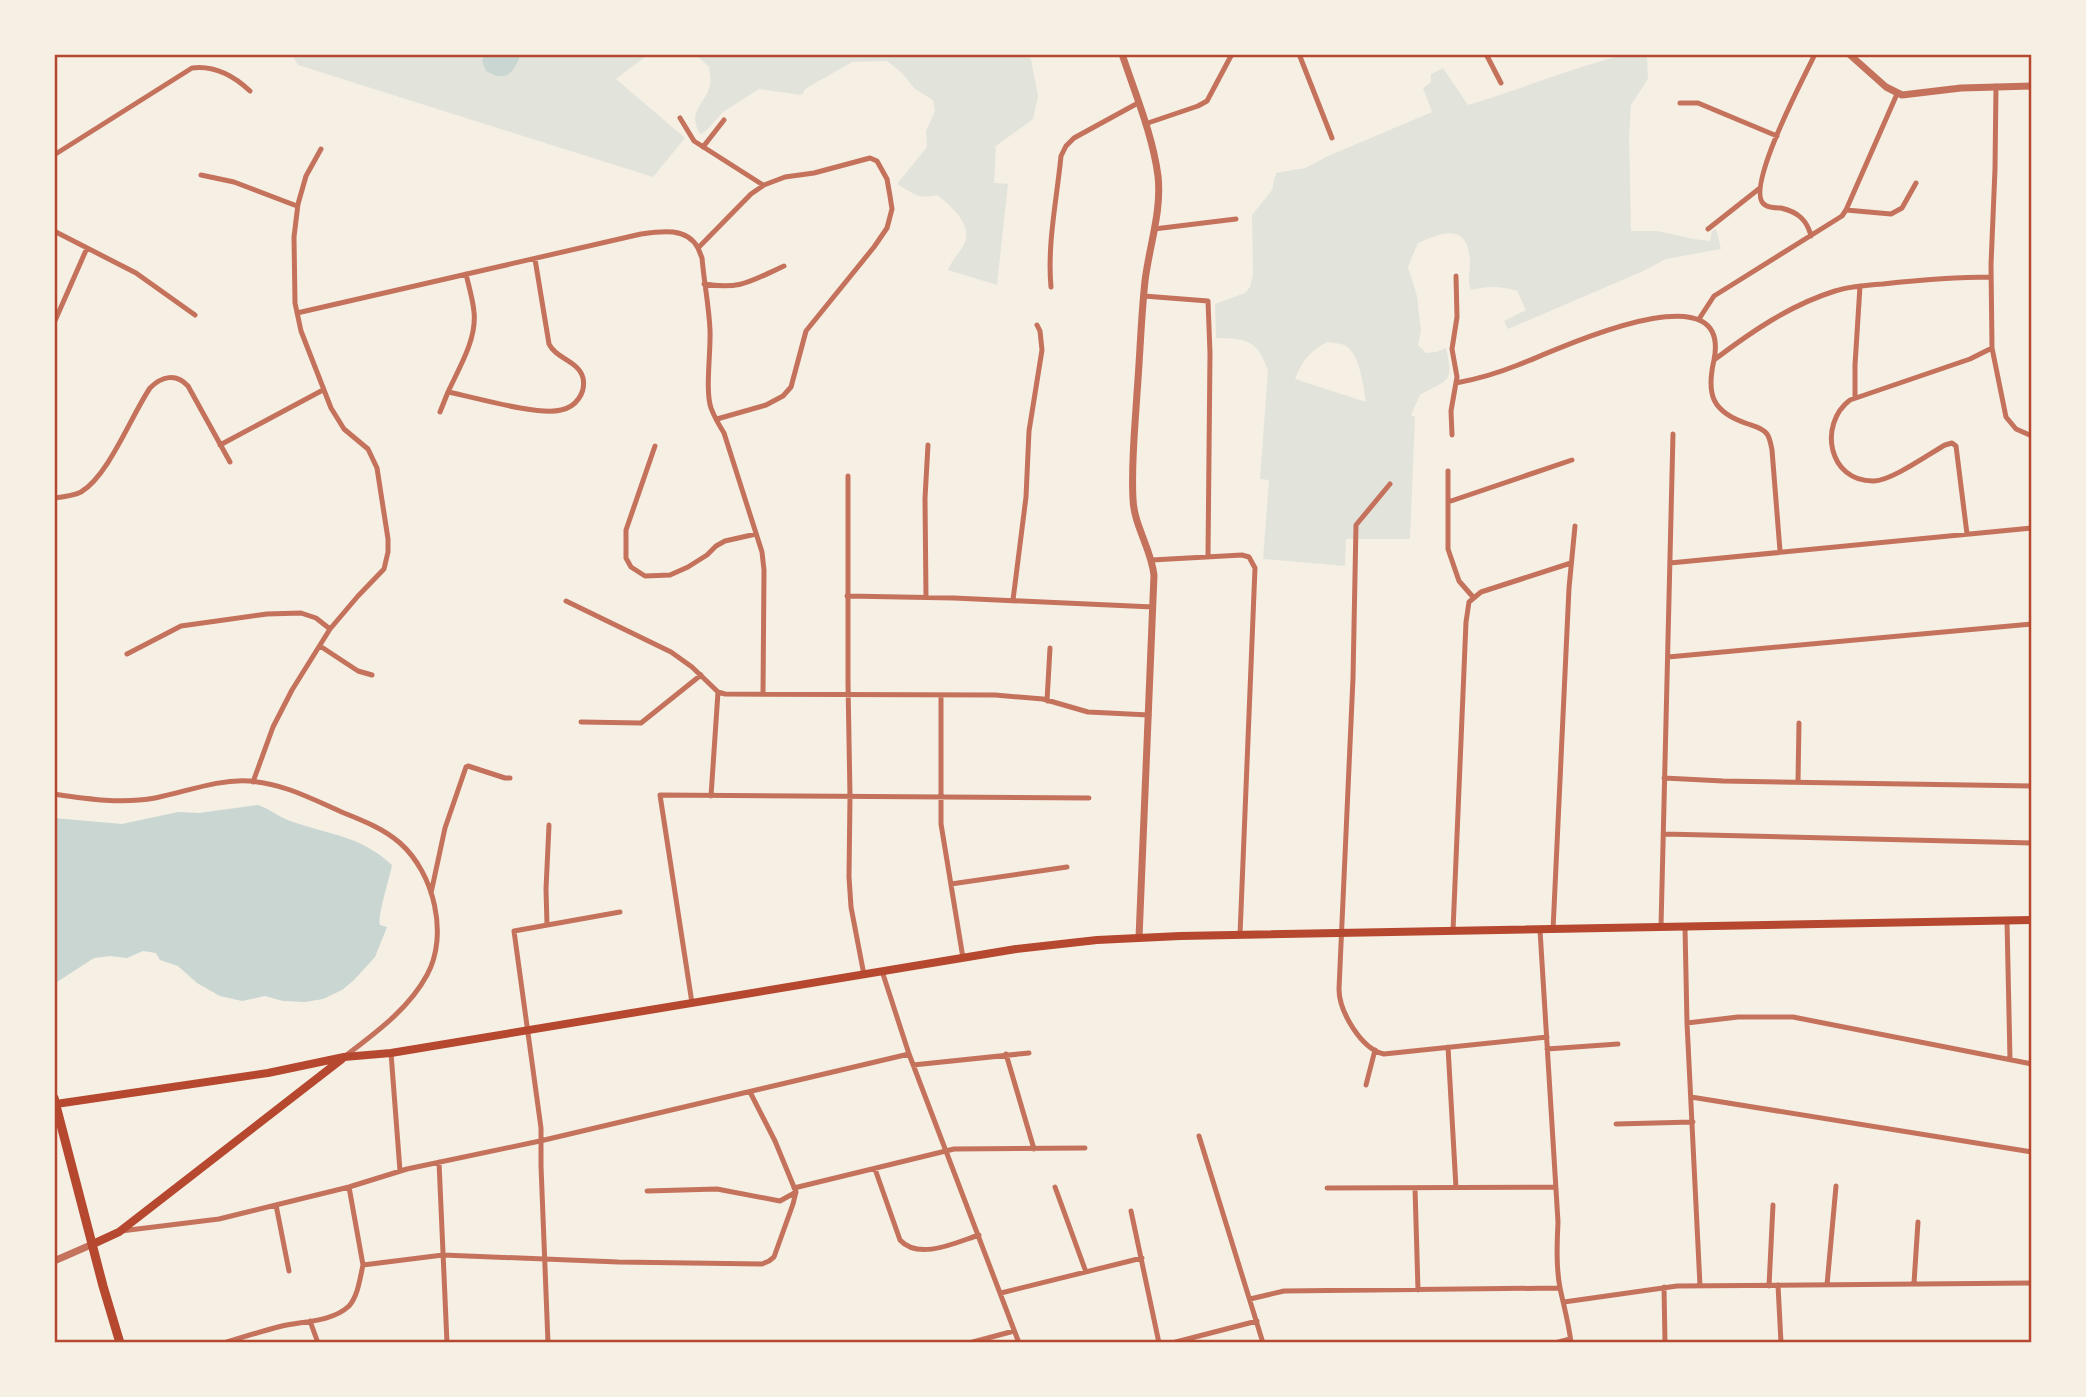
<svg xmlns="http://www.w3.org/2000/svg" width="2086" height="1397" viewBox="0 0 2086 1397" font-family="Rubik,sans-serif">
<rect width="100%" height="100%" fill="#f6efe4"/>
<path fill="#e2e4dc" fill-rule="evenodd" d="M292 54H649L616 79 685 138 653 177 298 65Z
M695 54H1027L1031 59 1038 96 1033 119 996 146 994 183 1008 184 997 285 948 270C952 260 958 255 963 246 975 226 951 206 937 195 920 200 912 193 897 184L927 147 926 131 935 111 933 100 915 89 901 72 887 61 852 62 805 89 802 95 759 89 723 112 705 132 700 134C686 111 707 102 710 85 711 80 710 73 709 67Z
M1628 54H1644L1647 57 1648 79 1631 105 1629 135 1631 231H1657L1694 239 1710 241 1712 231 1716 229 1721 249 1666 259 1641 272 1508 329 1504 321 1526 310 1517 291C1501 286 1488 286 1471 290 1467 281 1470 271 1470 262 1468 223 1444 231 1418 243L1408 267 1417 296 1421 331 1418 345 1426 353 1436 352 1446 348C1454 384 1449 378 1420 395L1411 415 1415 417 1410 539H1346L1345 566 1263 559 1269 480 1260 479 1268 371C1258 340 1246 338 1216 338L1215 304 1245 293 1250 287 1253 274 1252 215 1272 190 1276 173 1305 168 1326 157 1432 112 1423 88 1431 82V74L1443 68 1468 105C1522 89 1573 67 1628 54ZM1327 342C1332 343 1339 343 1344 345 1360 352 1363 386 1366 402L1295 379C1302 361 1310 351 1327 342Z"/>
<path fill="#c9d6d2" d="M485 54H521C513 73 507 83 486 71L482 61Z
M258 805C270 809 280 818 293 822 331 835 361 836 392 865 390 877 377 916 380 925L387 927 375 957 354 980 342 990 323 999 305 1002 283 1001 265 996 242 1001 220 996 197 983 178 966 160 960 156 953 143 951 127 958 110 956 94 958 54 984V818L122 824 178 812 199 813Z"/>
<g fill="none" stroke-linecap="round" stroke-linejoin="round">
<path stroke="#c5725c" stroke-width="5" d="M1299 54 1332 138
M1486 54 1501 83
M1996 86 1995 169 1991 265 1992 348 2006 417 2016 429 2032 436
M1680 103H1698L1777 136
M680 118 694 141 763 185
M1145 124 1198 106 1207 101 1232 54
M703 147 724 120
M54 155 192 68C215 65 234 76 250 91
M201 175 234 182 297 206
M1846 210 1891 214 1902 208 1916 183
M1154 229 1236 219
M1708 229 1760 188
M54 231 136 273 195 315
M1811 236C1807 220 1798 212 1781 208 1776 208 1769 208 1765 205 1742 192 1806 74 1815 54
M466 274C469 287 473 300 474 312 477 339 459 368 448 392 474 397 538 416 561 410 576 407 586 393 583 378 579 361 556 359 549 344L535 259
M704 284C741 290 751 281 784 266
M1051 287C1047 244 1057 198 1061 156L1066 146 1074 138 1138 103
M1144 296 1208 301 1210 353 1208 556
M297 313 641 234C661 231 687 227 698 248
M1699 319 1714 296 1842 216 1846 210 1897 94
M54 323 87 248
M1456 383C1478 379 1498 373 1518 365 1553 352 1733 265 1714 360
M1855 398V365L1860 286
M440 412 448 392
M717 419 766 405 783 396 791 387 806 331 874 247 887 228 892 209 890 196 887 179 877 161 870 158 814 173 785 177 764 185 751 194 698 248 702 258C704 282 709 306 710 330 711 351 705 391 711 408 714 416 719 425 724 433L762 552 764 570 763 694
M1452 435 1451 411 1457 377 1452 349 1457 317 1456 276
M220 445 323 390
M655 446 626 530V558L631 567 645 576 670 575 688 567 707 555 716 546 725 541 756 534
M1448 471V549L1459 581 1473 597
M848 476V683L850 796 849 877 851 907 864 975
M1390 484 1356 525 1353 678 1339 989C1339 1011 1361 1049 1384 1054L1547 1037
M54 498C63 497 73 496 81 492 109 475 131 416 150 388 162 376 176 373 188 386L230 462
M1448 502 1572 460
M1967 534 1956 446 1952 443 1945 445C1929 454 1891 481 1874 481 1828 482 1818 424 1850 400L1970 359 1992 348
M1780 551 1772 450C1771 445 1770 438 1767 434 1763 428 1754 426 1748 424 1712 412 1706 395 1714 360 1751 332 1790 305 1835 291 1851 286 1867 285 1883 284 1919 280 1955 277 1991 277
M1152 560 1242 555 1249 557 1255 568 1240 935
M1670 563 2032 528
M847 596 954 598 1153 607
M926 597 925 498 928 445
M1013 600 1026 497 1029 431 1042 350 1040 331 1037 325
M566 601 671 652 692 667 718 692 725 694 995 695 1043 699 1088 712 1149 715
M320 646 358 671 372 675
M127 654 181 626 267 614 301 613 316 618 330 629
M1668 657 2032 624
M941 695V824L963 958
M1047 701 1050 648
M581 722 641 723 701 675
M1664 778 1723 781 2032 786
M253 782 273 727 292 690 330 629 358 596 384 569 388 552V539L377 468 368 449 344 429 331 408 301 331 295 303 294 237 298 204 306 176 321 149
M1798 782 1799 723
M54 794C88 799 121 804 155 798 186 792 217 779 249 781 283 783 314 800 344 813 364 821 384 829 400 843 434 873 449 935 427 975 408 1010 375 1033 344 1057
M711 796 718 692
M1664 834 2032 843
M951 884 1067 867
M431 893 445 828 466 767 468 766 505 778H510
M2007 921 2010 1059
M547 925 546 889 549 825
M1661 927 1673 434
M1685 927 1687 1023 1700 1286
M1540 930 1558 1222C1557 1244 1556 1267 1560 1288 1564 1307 1569 1324 1571 1343
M1553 930 1569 588 1575 526
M1453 931 1466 622 1469 602 1481 592 1571 563
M882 971 909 1054 1019 1343
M692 1003 660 795 1089 798
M1687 1023 1738 1017H1793L2032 1064
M1448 1047 1456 1188
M1547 1049 1618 1044
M391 1053 400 1171
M1006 1054 1034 1149
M913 1065 1029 1053
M1366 1085 1375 1050
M1691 1097 2032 1152
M1616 1124 1693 1122
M1199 1136 1263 1343
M439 1162 447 1343
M875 1169 900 1240C919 1261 957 1242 979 1235
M349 1187 363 1265 443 1255 618 1262 762 1264 769 1261 774 1257 793 1204 796 1192 775 1141 750 1092
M1055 1187 1086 1272
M794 1188 954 1149 1085 1148
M1327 1188 1556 1187
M1415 1188 1418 1290
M647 1191 717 1189 780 1201 796 1192
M276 1205 289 1271
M1131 1211 1159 1343
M121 1231 219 1219 349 1187 407 1169 540 1141 909 1054
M1914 1283 1918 1222
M1778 1285 1781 1343
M1827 1285 1836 1186
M1769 1286 1773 1205
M1664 1287 1665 1343
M1001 1293 1142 1258
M1250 1299 1284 1291 1560 1288
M1564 1302 1677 1286 2032 1283
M310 1321 318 1343
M224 1343C243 1337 262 1331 282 1326 303 1321 332 1322 349 1306 358 1296 360 1278 363 1265
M548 1343 541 1166V1128L514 931 620 912
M969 1343 1014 1331
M1172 1343 1257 1321
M1555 1343 1570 1339"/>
<path stroke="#c5725c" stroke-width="7" d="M1122 54C1135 93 1153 136 1158 176 1162 211 1149 247 1145 281 1141 318 1140 356 1137 393 1135 428 1131 463 1133 499 1134 526 1151 548 1154 575L1139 938
M1849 54 1886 87 1902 95 1961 88 2032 86
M54 1261 93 1244"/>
<path stroke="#b5482f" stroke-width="8" d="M56 1104 268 1073 344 1057 391 1053 1016 949 1097 940 1180 936 2032 920
M93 1244 119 1232 342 1059"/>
<path stroke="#b5482f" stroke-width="9" d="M54 1098 103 1286 120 1343"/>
</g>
<rect width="2086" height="1397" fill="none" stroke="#f6efe4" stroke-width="112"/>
<rect x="56" y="56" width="1974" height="1285" fill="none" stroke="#b5482f" stroke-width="2.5"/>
</svg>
